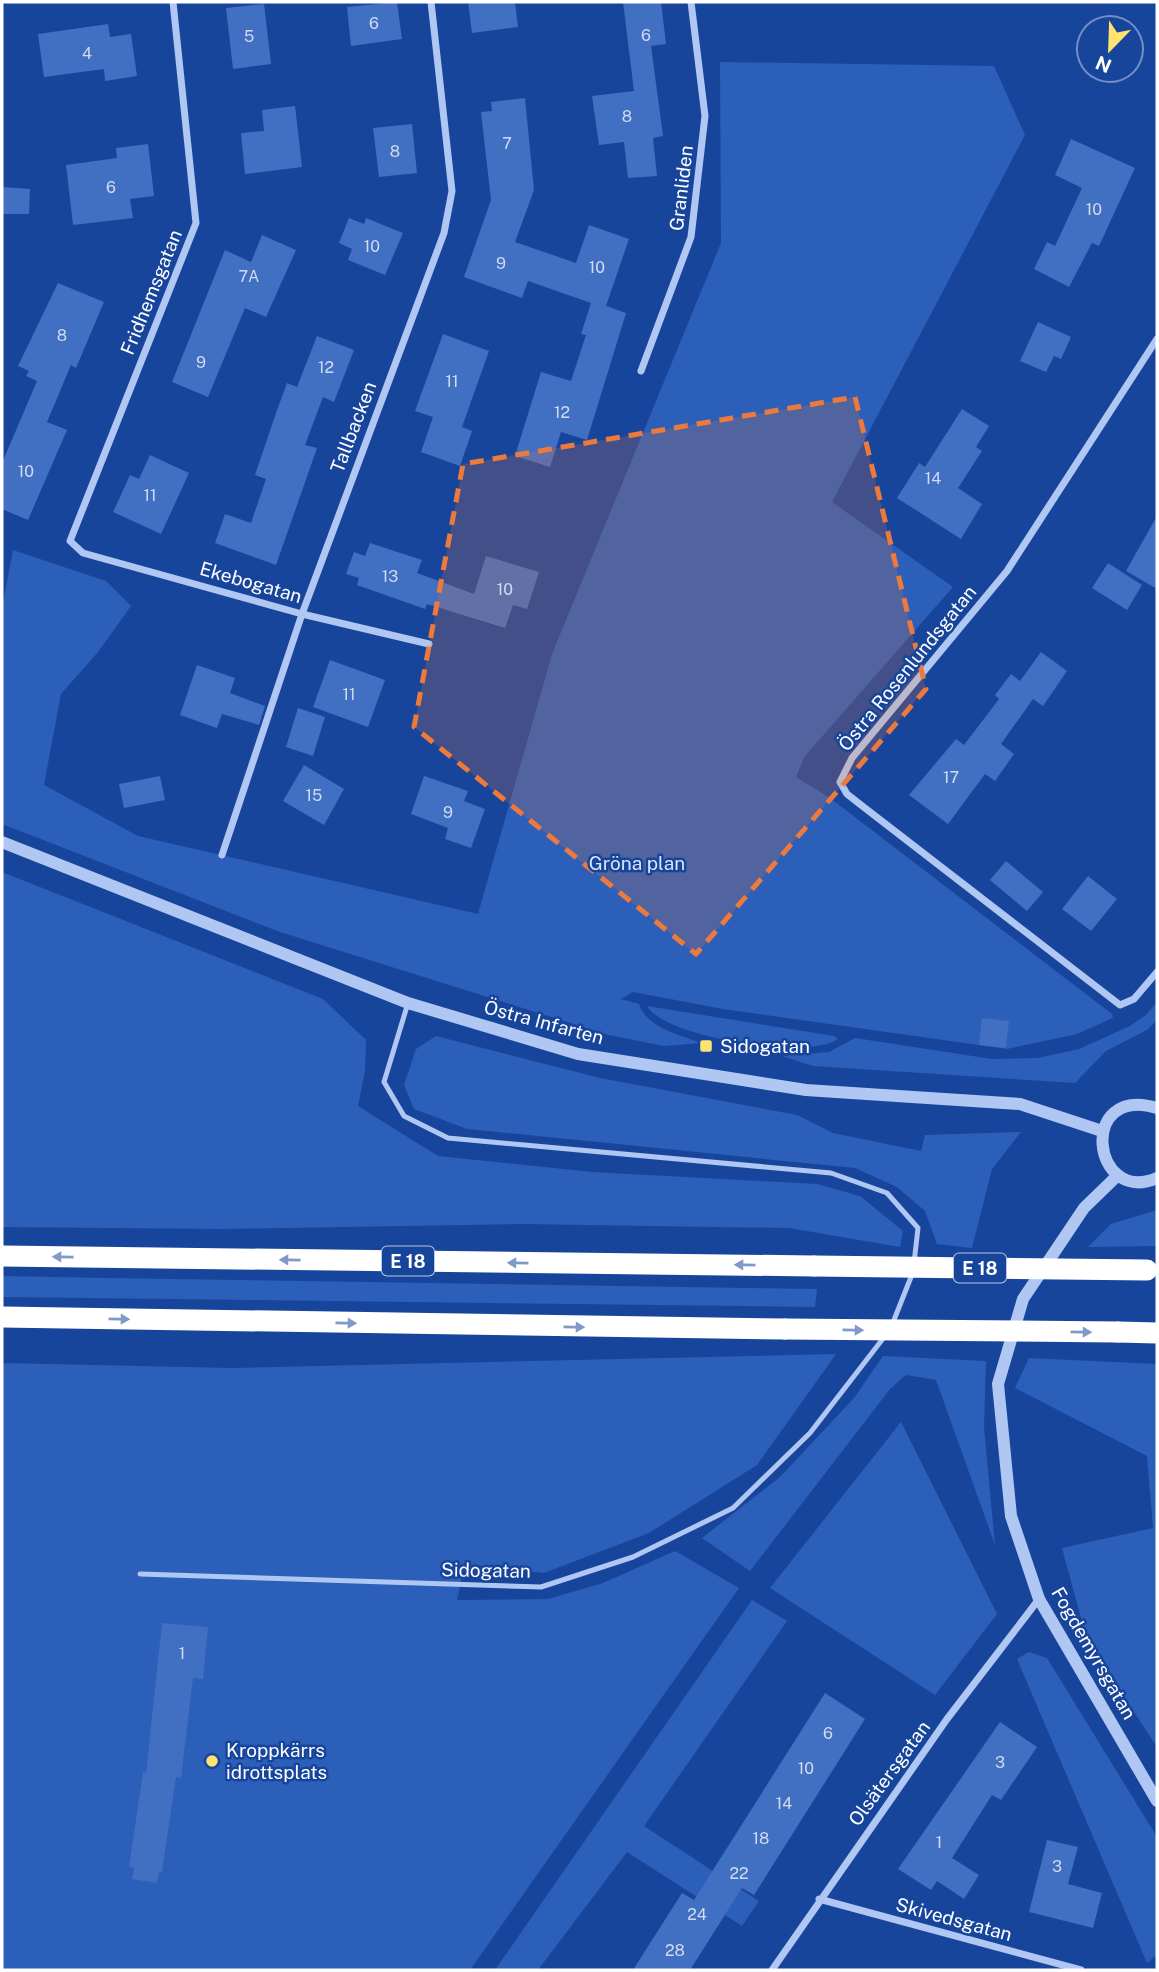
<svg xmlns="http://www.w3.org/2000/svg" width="1159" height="1972" viewBox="0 0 1159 1972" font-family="'Public Sans',sans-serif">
<rect width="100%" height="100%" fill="#18459c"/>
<path fill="#2c5fb9" d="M720 62 994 66 1025 135 832 502 953 587 805 756 796 777 830 798 1112 1014 1113 1018 1077 1034 1007 1049 723 1009 633 992 621 999 639 1004C647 1028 680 1035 701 1043L664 1046 609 1035 280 932 2 824V608L13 550 106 581 131 606 98 652 61 694 44 785 138 836 478 914 552 654 721 243Z
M2 872 323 999 366 1040 365 1071 358 1106 438 1156 592 1172 817 1184 860 1196 903 1231 900 1247 789 1228 522 1224 219 1229 2 1227Z
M1157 1002V1020L1147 1030 1106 1051 1075 1083 813 1066 782 1056 829 1052 855 1038 992 1059 1038 1058 1079 1049 1130 1026 1146 1015Z
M647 1006 834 1036 838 1039C810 1060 665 1038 647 1006Z
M436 1036 600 1078 797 1115 833 1133 921 1151 925 1135 1021 1132 992 1169 972 1248 937 1244 925 1211 897 1187 855 1168 467 1129 414 1109 404 1085 416 1049Z
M1157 1210V1246L1088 1247 1111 1224Z
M2 1276 106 1278 817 1289 815 1307 2 1297Z
M836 1354 757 1465 649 1533 544 1573 465 1564 457 1600 548 1599 603 1583 675 1551 739 1588 470 1970H2V1363L231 1368Z
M883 1356 986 1361 984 1427 995 1545 936 1380 906 1375 890 1389 750 1571 702 1538 780 1477 854 1398Z
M1029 1358 1157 1364V1747L1087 1640 1062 1548 1153 1528 1147 1456 1015 1388Z
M901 1422 997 1614 935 1695 770 1588Z
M752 1600 787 1621 644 1826 759 1901 742 1926 627 1852 538 1970H495Z
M1029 1652 1047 1658 1157 1837V1955L1147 1963 1017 1659Z"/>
<path fill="#416fc2" d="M397 2 402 39 351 46 347 7Z
M468 2H515L518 27 472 33Z
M623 2H661L666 44 651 46 663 136 653 138 657 176 628 178 624 142 599 145 592 96 634 91Z
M264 4 271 64 233 69 226 8Z
M108 24 110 37 131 34 137 76 105 81 104 69 44 77 38 34Z
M525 98 534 190 515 242 576 263 589 225 629 239 606 306 626 313 587 440 561 432 550 467 515 456 541 372 571 381 586 335 581 334 591 303 528 281 522 298 464 277 491 200 481 112 492 111 491 102Z
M295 106 302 167 245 174 241 133 264 131 262 110Z
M412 124 417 173 379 177 373 128Z
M1071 139 1135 168 1099 246 1092 243 1069 287 1034 269 1047 242 1055 246 1082 188 1055 175Z
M148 144 154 196 130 199 133 218 73 225 66 165 117 158 116 148Z
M2 187 30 189 29 214H2Z
M349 218 364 224 366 218 403 233 385 275 348 260 352 249 339 243Z
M262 235 296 250 266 317 245 308 208 397 172 382 225 250 251 262Z
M58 283 104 302 76 368 71 365 47 422 67 430 28 520 2 509V463L37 381 26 376 29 371 18 366Z
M1038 322 1071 337 1061 359 1054 356 1046 372 1020 361Z
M443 334 489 351 462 427 472 431 460 466 421 452 433 417 415 411Z
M317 336 354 350 334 402 323 397 305 445 317 448 276 565 215 543 225 514 251 523 266 479 255 475 276 413 287 383 297 387Z
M962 409 989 426 976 447 982 451 958 488 982 504 961 539 897 498 919 463 925 467Z
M150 455 189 473 161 534 113 512 130 475 139 479Z
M1157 516V589L1126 571Z
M370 543 422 560 417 573 474 594 486 556 539 572 527 609 513 605 505 628 427 604 425 609 357 585 359 578 346 574 354 552 365 556Z
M1108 563 1142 585 1127 610 1092 588Z
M1041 652 1067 671 1043 706 1033 699 1001 744 1014 754 995 781 985 774 948 824 909 795 956 739 964 745 999 699 995 695 1011 674 1020 681Z
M330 660 385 680 368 727 313 707Z
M197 665 235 678 230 693 265 706 259 725 222 714 217 728 180 715Z
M298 708 325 717 313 756 286 747Z
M304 765 344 789 324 825 283 801Z
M160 776 165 800 124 808 119 784Z
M424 776 468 791 464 801 485 809 471 848 445 839 448 828 411 814Z
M1006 861 1043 892 1027 911 990 880Z
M1088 876 1117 899 1091 931 1062 909Z
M982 1018 1009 1021 1006 1048 979 1045Z
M162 1623 208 1627 203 1679 193 1678 181 1778 176 1777 162 1872H159L157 1883 132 1879 134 1868 129 1867 143 1772 146 1773Z
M825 1693 865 1719 754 1895 742 1888 690 1970H633L682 1893 694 1900Z
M1000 1722 1037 1747 1001 1800 992 1795 952 1858 979 1875 964 1899 937 1881 931 1890 898 1869Z
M1047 1840 1078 1847 1068 1884 1102 1893 1093 1928 1029 1912Z"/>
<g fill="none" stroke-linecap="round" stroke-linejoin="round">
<path stroke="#afc7f2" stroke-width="5" d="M408 1003 384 1082 404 1116 448 1138 831 1173 887 1193 918 1228 914 1263
M892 1325 913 1272
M140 1574 541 1587 633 1557 733 1508 810 1433 885 1336"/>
<path stroke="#afc7f2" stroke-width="7" d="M173 2 196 223 70 541 83 553 302 614 429 644
M1157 339 1007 571 852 758 840 782 847 794 861 805 1120 1005 1134 999 1157 972
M641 371 691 237 705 116 691 2
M222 855 302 614 444 233 452 191 431 2
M819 1899 1081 1970
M772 1970 947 1719 1039 1599"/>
<path stroke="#afc7f2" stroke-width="12" d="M2 842 408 1003 578 1054 806 1090 1020 1104 1102 1131
M1157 1108C1077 1084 1092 1206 1157 1178
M1118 1175 1084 1208 1023 1299 998 1384 1011 1516 1039 1599 1157 1801"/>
<path stroke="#fff" stroke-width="21" d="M2 1256 814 1266
M2 1317 785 1329
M1118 1332 1157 1333"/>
<path stroke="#fff" stroke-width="21" d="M814 1266 1147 1270
M785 1329 1118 1332"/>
</g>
<defs><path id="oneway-solid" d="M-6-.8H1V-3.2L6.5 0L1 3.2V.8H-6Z" transform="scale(1.75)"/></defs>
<g fill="#8099c9">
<use href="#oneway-solid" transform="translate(63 1257) rotate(-179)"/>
<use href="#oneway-solid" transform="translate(290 1260) rotate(-179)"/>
<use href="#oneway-solid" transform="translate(518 1263) rotate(-179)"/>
<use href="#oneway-solid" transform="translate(745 1265) rotate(-179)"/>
<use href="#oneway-solid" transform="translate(119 1319) rotate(1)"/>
<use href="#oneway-solid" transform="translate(346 1323) rotate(1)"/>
<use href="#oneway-solid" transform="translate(574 1327) rotate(1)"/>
<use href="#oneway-solid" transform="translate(853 1330) rotate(1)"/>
<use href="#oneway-solid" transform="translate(1081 1332) rotate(1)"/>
</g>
<path fill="#ed7a3d" fill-opacity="0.2" stroke="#ed7a3d" stroke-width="5" stroke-dasharray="14 9" stroke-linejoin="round" d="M855 397 926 689 696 954 414 727 463 464Z"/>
<g fill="#ffe370" stroke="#18459c" stroke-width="2.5">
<rect x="699" y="1039" width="14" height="14" rx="3.5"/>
<circle cx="212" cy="1761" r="7"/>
</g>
<g text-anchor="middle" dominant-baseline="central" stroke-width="5" stroke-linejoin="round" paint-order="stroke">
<g font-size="16" fill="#d0dbf0">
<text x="374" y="23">6</text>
<text x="646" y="35">6</text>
<text x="249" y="36">5</text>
<text x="87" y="53">4</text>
<text x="627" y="116">8</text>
<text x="507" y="143">7</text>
<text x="395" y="151">8</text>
<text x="111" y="187">6</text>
<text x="1094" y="209">10</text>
<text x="372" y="246">10</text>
<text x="501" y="263">9</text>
<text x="597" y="267">10</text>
<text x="249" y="276">7A</text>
<text x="62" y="335">8</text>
<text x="201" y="362">9</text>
<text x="326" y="367">12</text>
<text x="452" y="381">11</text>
<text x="562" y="412">12</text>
<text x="26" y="471">10</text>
<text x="933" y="478">14</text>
<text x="150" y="495">11</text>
<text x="390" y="576">13</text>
<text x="505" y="589">10</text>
<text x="349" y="694">11</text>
<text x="951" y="777">17</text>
<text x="314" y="795">15</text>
<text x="448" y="812">9</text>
<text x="182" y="1653">1</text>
<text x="828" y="1733">6</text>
<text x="1000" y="1762">3</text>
<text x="806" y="1768">10</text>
<text x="784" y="1803">14</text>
<text x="761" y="1838">18</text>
<text x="939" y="1842">1</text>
<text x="1057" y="1866">3</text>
<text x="739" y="1873">22</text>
<text x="697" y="1914">24</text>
<text x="675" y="1950">28</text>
</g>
<g fill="#18459c" stroke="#bac7e1" stroke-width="2">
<rect x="382" y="1246.5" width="52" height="29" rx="5"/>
<rect x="954" y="1253.5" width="52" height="29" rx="5"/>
</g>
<g font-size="18" font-weight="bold" fill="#fff">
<text x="408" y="1261">E 18</text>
<text x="980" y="1268">E 18</text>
</g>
<g font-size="19" fill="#fff" stroke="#18459c">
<text transform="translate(681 188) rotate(-83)">Granliden</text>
<text transform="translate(151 292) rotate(-68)">Fridhemsgatan</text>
<text transform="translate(353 427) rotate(-69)">Tallbacken</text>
<text transform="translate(251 582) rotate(16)">Ekebogatan</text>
<text transform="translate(907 668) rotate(-51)">Östra Rosenlundsgatan</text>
<text transform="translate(544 1022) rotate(15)">Östra Infarten</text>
<text transform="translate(486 1570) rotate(1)">Sidogatan</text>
<text transform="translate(1094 1653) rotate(60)">Fogdemyrsgatan</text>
<text transform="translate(889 1773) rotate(-54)">Olsätersgatan</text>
<text transform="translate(954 1919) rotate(15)">Skivedsgatan</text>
</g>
<g font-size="19" fill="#d7e4fc" stroke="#18459c">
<text x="637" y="863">Gröna plan</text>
</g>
<g font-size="19" fill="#fff" stroke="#18459c" text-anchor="start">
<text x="720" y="1046">Sidogatan</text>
<text x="226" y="1750">Kroppkärrs<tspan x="226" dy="22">idrottsplats</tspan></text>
</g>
</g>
<rect width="1159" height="1972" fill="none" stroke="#ffffff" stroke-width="7"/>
<g transform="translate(1110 49) rotate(203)"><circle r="33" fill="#18459c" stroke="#748fc4" stroke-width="2"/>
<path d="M0-5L12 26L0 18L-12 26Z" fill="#ffe370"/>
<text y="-10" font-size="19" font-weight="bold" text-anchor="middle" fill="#ffffff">N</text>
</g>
</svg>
